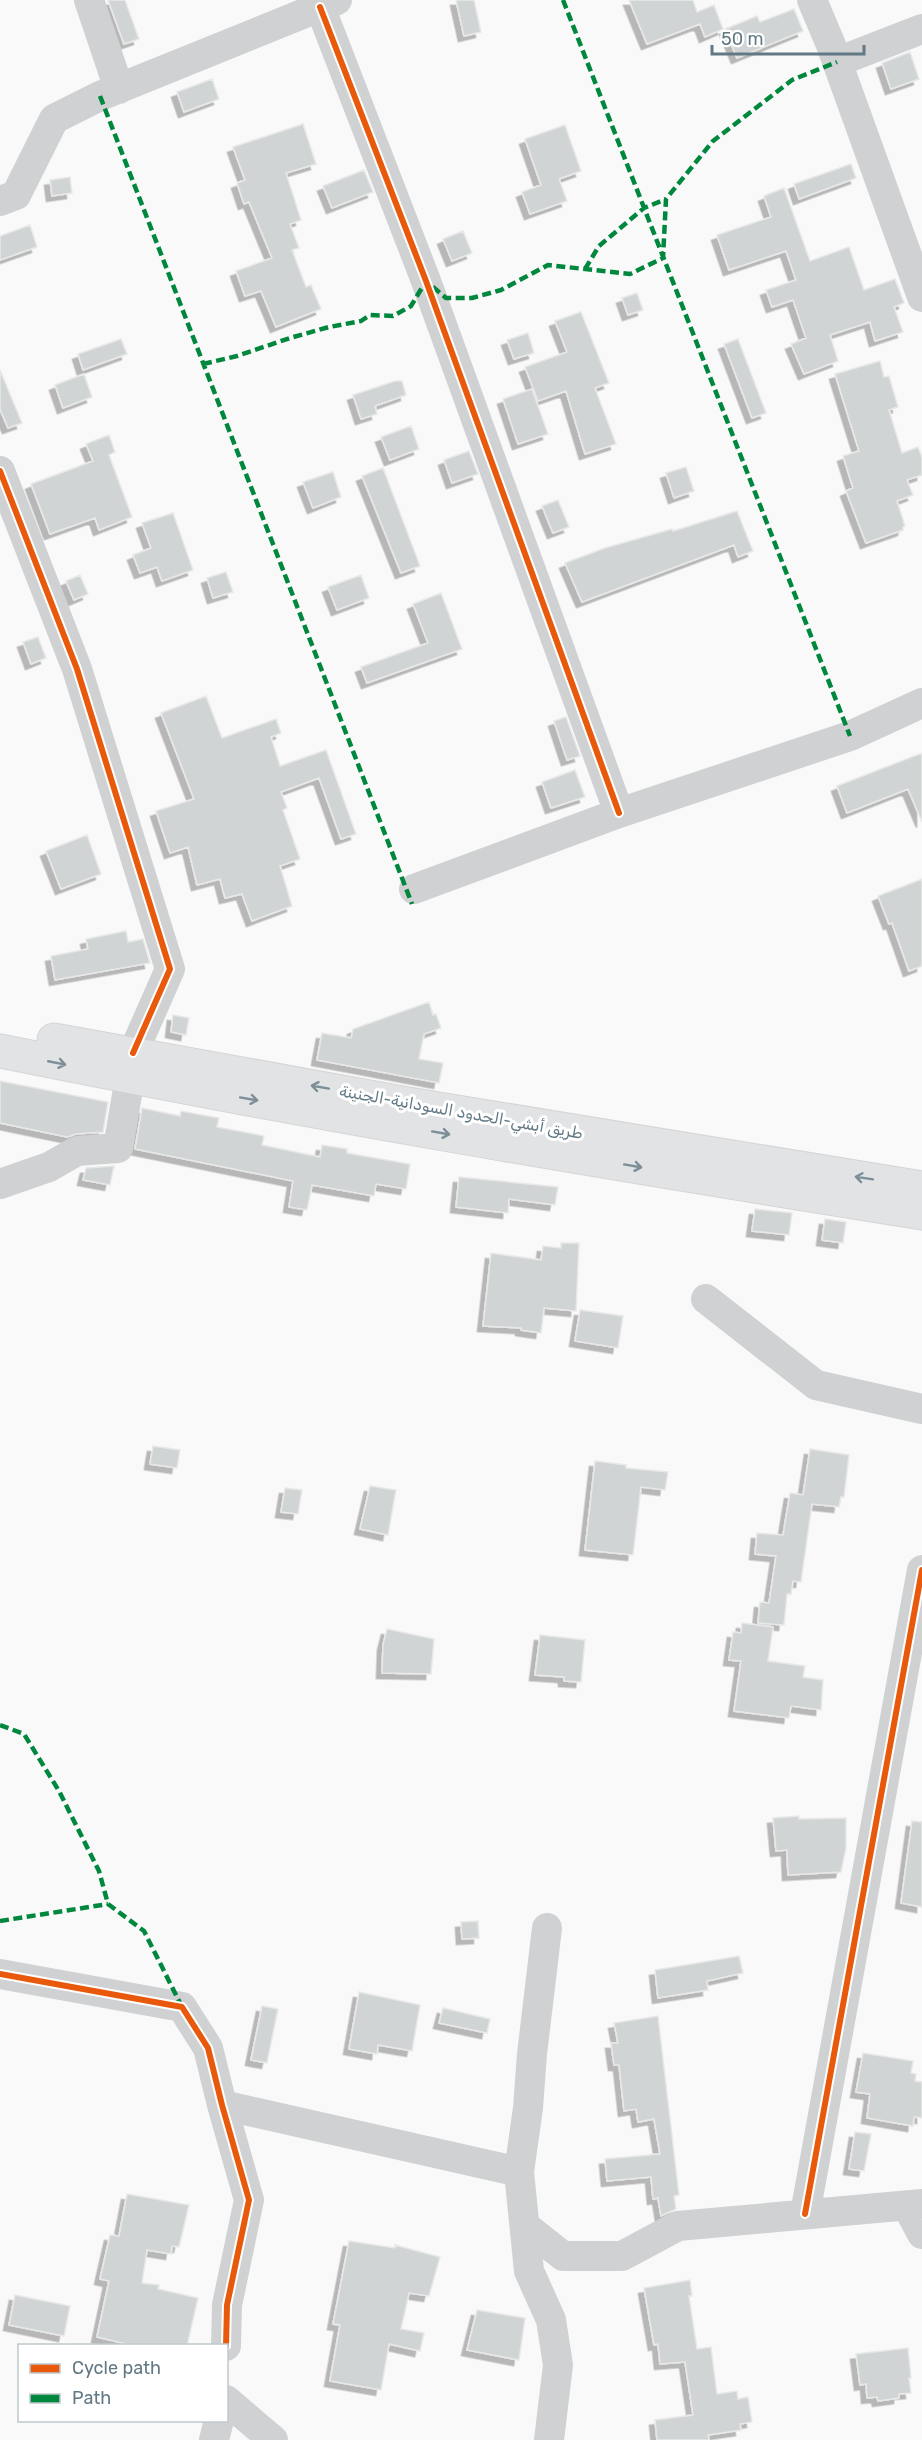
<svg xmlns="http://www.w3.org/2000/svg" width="922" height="2440" viewBox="0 0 922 2440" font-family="Rubik,Cairo,sans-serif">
<defs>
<filter id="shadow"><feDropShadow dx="-5.5" dy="5.5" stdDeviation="0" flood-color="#0004"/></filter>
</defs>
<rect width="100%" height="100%" fill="#f9f9f9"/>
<path fill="#d1d4d4" stroke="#e8e8e8" stroke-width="1.5" filter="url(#shadow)" d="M108 0H125L139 39 124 44Z
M456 0H474L481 32 464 36Z
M629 0H693L697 12 714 5 723 29 705 37 700 24 647 44Z
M794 9 803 31 737 58 725 29 757 16 760 22Z
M910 52 919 79 891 89 882 63Z
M212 79 219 99 184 112 177 92Z
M303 124 316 164 286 173 301 220 290 224 299 248 292 250 306 287 311 285 321 309 276 327 261 291 245 296 236 271 272 258 249 202 244 204 237 183 245 180 233 147Z
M565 125 581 171 559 179 567 201 530 214 522 192 541 185 525 139Z
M851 164 856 178 799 199 794 184Z
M364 170 373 192 332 208 323 186Z
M70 177 72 193 52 196 50 180Z
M784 188 810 261 849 247 864 290 895 279 904 303 894 307 903 332 875 341 870 322 830 335 838 361 804 374 791 344 806 338 793 300 772 307 766 290 796 280 786 251 729 270 717 235 771 217 764 196Z
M30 225 37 247 0 260V236Z
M463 231 472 253 452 261 443 239Z
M637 293 643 310 628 315 622 298Z
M581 312 609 383 595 388 616 444 585 454 566 391 538 401 525 367 567 352 555 321Z
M528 333 534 353 514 359 507 340Z
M121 339 127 354 83 370 78 354Z
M738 339 766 413 752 418 724 344Z
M880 361 884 377 889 376 898 407 889 410 902 453 918 447 922 457V475L907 480 913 495 897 501 905 526 903 527V530L866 543 846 491 853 488 843 456 859 451 835 374Z
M0 370 22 423 8 428 0 409Z
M84 374 92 397 63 408 55 385Z
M395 381H402L406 395 375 406 377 414 361 419 353 395Z
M532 389 548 434 518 444 503 399Z
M411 426 419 449 390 460 381 437Z
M109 435 115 452 109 455 132 517 99 530 95 518 50 534 31 484 93 461 86 444Z
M469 451 478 474 452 483 444 460Z
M686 467 694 491 674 498 666 473Z
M383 468 420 566 401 573 362 476Z
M333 472 341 497 313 508 303 482Z
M558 500 569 527 553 533 542 506Z
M737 511 753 551 738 557 734 545 582 602 565 563 605 548 672 529 673 531Z
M173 513 193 570 162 581 157 567 140 573 133 555 151 548 142 523Z
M226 572 233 592 213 598 207 578Z
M80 575 88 594 74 600 66 581Z
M361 575 369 598 337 610 328 587Z
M441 593 462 649 367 683 361 667 428 643 413 604Z
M38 637 46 658 31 664 23 642Z
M206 696 222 738 276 719 281 733 271 737 280 766 326 750 356 834 341 839 319 778 281 792 287 808 283 810 300 859 280 866 292 906 252 921 242 894 225 898 220 879 197 885 188 847 170 853 156 811 194 799 161 713Z
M566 717 580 756 567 760 554 721Z
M922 753V822L908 789 847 813 837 786Z
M575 770 585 797 551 808 542 782Z
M87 835 101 874 61 889 46 851Z
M922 879V966L909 971 892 923 889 924 878 896Z
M126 931 128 942 143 939 150 963 55 980 51 956 88 949 86 939Z
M429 1002 433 1015 436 1014 441 1028 424 1034 419 1059 443 1063 439 1083 317 1060 322 1033 351 1038 353 1029Z
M173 1015 189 1018 186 1035 171 1032Z
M0 1081 108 1102 103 1132 76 1134 67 1137 0 1123Z
M142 1108 180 1116 181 1111 219 1118 217 1127 264 1136 262 1145 320 1157 322 1145 347 1149V1153L410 1164 406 1189 376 1184 374 1196 312 1185 307 1210 289 1207 293 1181 135 1149Z
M114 1166 110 1185 83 1180 86 1168Z
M459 1177 558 1187 555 1205 509 1199 508 1213 456 1207Z
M755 1209 792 1213 789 1235 752 1231Z
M825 1219 846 1222 843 1243 822 1240Z
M561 1243H579L576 1311 544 1308 541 1333 521 1330V1328L483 1326 491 1253 541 1260 543 1246 561 1248Z
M580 1310 623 1316 618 1348 575 1341Z
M153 1446 180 1450 177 1468 150 1464Z
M810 1449 849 1455 844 1497H841L839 1507 812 1504 801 1582 793 1581 791 1594H787L784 1625 758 1623 760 1602 769 1603 776 1556 755 1554 757 1533 783 1535 790 1493 803 1495Z
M595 1461 626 1465V1468L668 1472 665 1490 641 1487 633 1555 585 1550Z
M370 1486 396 1490 388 1535 360 1529Z
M285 1488 302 1490 298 1514 281 1512Z
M742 1623 773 1627 768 1661 805 1666 803 1677 823 1680 821 1710 791 1706 789 1718 734 1711 741 1661 729 1660 733 1632 741 1633Z
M387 1629 434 1639 431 1674 382 1673 383 1645Z
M540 1635 585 1640 581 1682 564 1681V1677L535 1675Z
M799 1816V1819L846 1818V1848L841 1872 788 1875 787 1850 776 1851 773 1818Z
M912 1821 922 1822V1907L901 1903Z
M478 1921 479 1938 462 1939 461 1922Z
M739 1956 743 1973 707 1981 708 1990 658 1998 655 1970Z
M359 1992 420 2005 412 2051 378 2045 377 2054 349 2049Z
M262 2006 278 2009 267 2063 251 2060Z
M443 2008 490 2019 487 2033 439 2023Z
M658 2016 679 2195 674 2196 676 2209 661 2216 658 2198 653 2199 651 2177 607 2181 605 2159 660 2154 654 2119 638 2122 636 2109 624 2111 619 2065H614L611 2043H618L614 2023Z
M863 2053 913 2061 911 2073 916 2074 915 2081 922 2082V2118L914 2117 913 2126 867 2118 870 2094 856 2092Z
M855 2132 871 2134 864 2171 849 2169Z
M127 2194 189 2205 179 2247 172 2246 171 2254 147 2250 142 2283 159 2285 158 2289 198 2298 187 2346H135L97 2337 109 2281 100 2279 110 2235 119 2236Z
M349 2241 395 2248V2245L440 2257 429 2296 409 2293 401 2329 424 2333 420 2351 389 2344 381 2390 330 2381 340 2325 333 2324Z
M690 2280 692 2296H689L697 2349 711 2347 717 2394 737 2391 738 2399 748 2397 752 2422 740 2424 741 2430 708 2435 709 2440H657L655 2420 693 2415 685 2362 660 2364 658 2344 654 2345 644 2288Z
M15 2295 70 2306 64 2336 9 2325Z
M477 2310 525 2318 519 2360 467 2350Z
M908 2348 911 2378H909L911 2393 899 2394V2398L878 2401 877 2397 867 2398 866 2384 860 2385 856 2354Z"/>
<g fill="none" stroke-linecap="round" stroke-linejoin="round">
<g stroke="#d5d5d6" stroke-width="35">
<path id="highway" d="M54 1040 408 1104 922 1188
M0 1051C306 1113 614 1164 922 1213"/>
</g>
<path stroke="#cfd1d2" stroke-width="30" d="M89 0 119 89
M812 0 831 45 922 297
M320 7 426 281 619 813
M837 62 922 29
M0 201 16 195 54 119 100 96 337 0
M0 471 77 669 170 969 133 1053
M414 889 619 813 850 736 922 703
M0 1184 49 1167 77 1151 118 1148 130 1077
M706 1299 816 1385 922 1409
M547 1928 532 2054 528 2108 519 2172 529 2271 551 2320 558 2365 549 2440
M0 1974 182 2007 208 2048 222 2105 249 2200 227 2305 226 2346
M222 2105 519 2172
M907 2206 922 2234
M805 2214 922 1570
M525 2226 563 2256H622L678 2226 922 2204
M226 2400 273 2440
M214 2440 219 2420"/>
<use href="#highway" stroke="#e2e3e4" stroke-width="33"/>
<path stroke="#00873e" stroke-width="4.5" stroke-dasharray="9 4.5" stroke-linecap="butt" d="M563 0 850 736
M100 96 412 904
M585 269 599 246 644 208 666 199
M203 364 237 356 290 338 329 327 361 321 370 315 393 316 411 306 426 281 446 298H472L501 290 548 265 630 274 663 258 666 199 713 141 792 80 837 62
M0 1725 24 1734 59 1791 99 1871 108 1904 144 1931 182 2007
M0 1921 108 1904"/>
<g stroke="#fff" stroke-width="10">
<path id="cycleway" d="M320 7 426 281 619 813
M0 471 77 669 170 969 133 1053
M0 1974 182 2007 208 2048 222 2105 249 2200 227 2305 226 2346
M805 2214 922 1570"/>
</g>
<use href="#cycleway" stroke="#e8590c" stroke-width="6"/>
</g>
<defs><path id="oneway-shaft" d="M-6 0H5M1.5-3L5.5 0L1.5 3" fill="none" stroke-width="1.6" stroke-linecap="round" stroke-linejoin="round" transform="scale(1.5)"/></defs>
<g stroke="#7c8e98">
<use href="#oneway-shaft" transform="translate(57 1063) rotate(11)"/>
<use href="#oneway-shaft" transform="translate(320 1087) rotate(-170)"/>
<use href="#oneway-shaft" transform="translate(249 1099) rotate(10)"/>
<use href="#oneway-shaft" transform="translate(441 1133) rotate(10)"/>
<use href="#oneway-shaft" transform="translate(633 1166) rotate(10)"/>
<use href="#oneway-shaft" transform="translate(864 1178) rotate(-171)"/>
</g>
<g text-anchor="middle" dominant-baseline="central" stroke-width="6" stroke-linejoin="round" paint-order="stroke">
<g font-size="16" fill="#627985" stroke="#fff">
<text transform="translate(461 1112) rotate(10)">طريق أبشي-الحدود السودانية-الجنينة</text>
</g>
</g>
<rect x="18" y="2344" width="210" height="78" fill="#ffffff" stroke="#c0c9ce" stroke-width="1.5"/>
<rect x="30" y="2364" width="30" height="9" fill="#e8590c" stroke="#c0c9ce" stroke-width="1.5"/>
<text x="72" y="2374" font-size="18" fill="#627985">Cycle path</text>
<rect x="30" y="2394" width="30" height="9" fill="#00873e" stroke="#c0c9ce" stroke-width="1.5"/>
<text x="72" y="2404" font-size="18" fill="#627985">Path</text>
<path d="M712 45v9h152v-9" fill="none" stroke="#627985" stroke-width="3"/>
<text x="721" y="45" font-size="18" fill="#627985" stroke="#ffffff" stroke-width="4.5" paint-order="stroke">50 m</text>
</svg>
